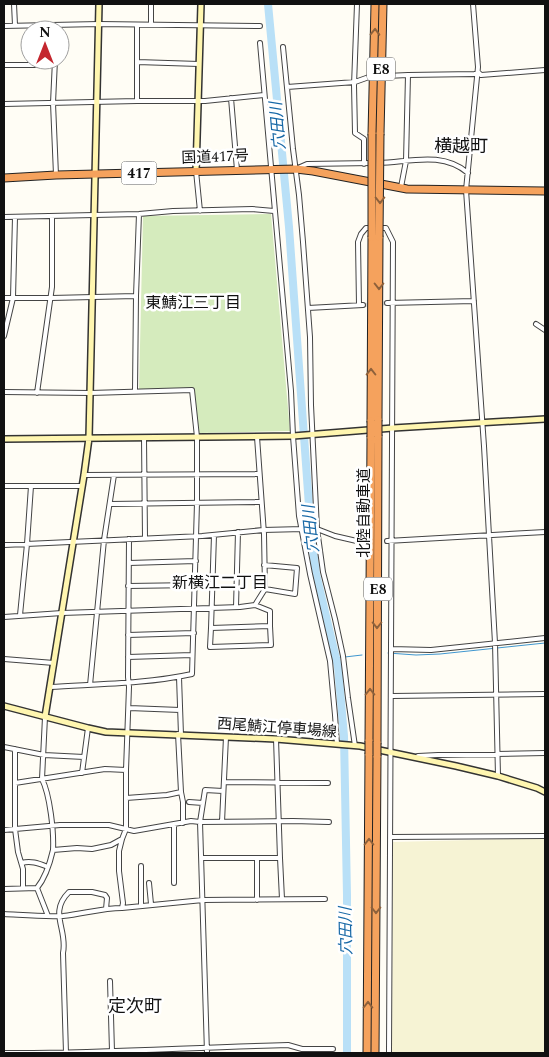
<svg xmlns="http://www.w3.org/2000/svg" width="549" height="1057" viewBox="0 0 549 1057" font-family="Spectral,'Noto Sans JP',serif">
<rect width="100%" height="100%" fill="#fffdf5"/>
<path fill="#f6f3d4" d="M545 838V1053H392L393 842Z"/>
<path fill="#d5ebbd" d="M271 214 290 431 199 433 194 390H139L143 216Z"/>
<g fill="none" stroke-linecap="round" stroke-linejoin="round">
<path stroke="#3f96cf" stroke-width="1" d="M388 653 416 655 440 654 545 643
M345 657 362 655
M336 658 341 657"/>
<path stroke="#b9e0f7" stroke-width="8" d="M268 4 289 227 311 534 316 574 338 667 344 736 347 895V1053"/>
<path stroke="#dbdad3" stroke-width="4" stroke-dasharray="4 2" stroke-linecap="butt" d="M363 305 387 303"/>
<g stroke="#444" stroke-width="6">
<path id="street" d="M14 4 15 25
M357 4 354 85 355 133 364 139V164
M473 4 478 67 466 190 484 446 495 643 498 776
M151 24V4
M4 26 99 24 260 26
M260 43 291 391 293 436 299 516 310 574 330 661 335 715 337 744
M283 47 293 149 299 195 303 242 310 337 311 405 317 529 323 572 335 619 343 656 348 698 355 746
M55 60 53 103 56 175
M137 62 199 64
M4 65H55
M386 76 408 75
M287 87 355 82 369 77
M231 98 237 170
M137 101V25
M4 104 137 101H205L264 95
M379 163C410 162 442 151 468 173
M298 168 307 164 372 163
M196 171 200 211
M401 187 406 161 408 75 475 74 478 72 481 75 545 70
M4 217 139 214 173 211 252 209 274 211
M379 228H386L393 242 389 1053
M4 298H51L136 296
M387 303 474 301
M359 305 358 242 361 234 366 228H372
M308 308 363 305
M536 324 545 330
M4 336 13 298 15 217
M135 391 136 296 139 214
M4 392 90 393 192 390 197 437V503L192 674C146 684 98 684 50 687
M37 393 52 287V216
M144 438 145 538
M84 475 259 474
M4 486H82
M110 504 261 502
M214 535 211 628 270 626V611L255 605
M387 541 545 532
M4 545 202 536 263 530 303 529H317L335 536 361 542
M129 563 196 561
M264 565 297 568 295 594 265 589
M128 586 196 585
M236 607 238 532
M20 615 27 544 31 486
M4 617 62 613 240 607 255 605 265 589 264 534 257 437
M211 628 210 647 271 645 270 626
M128 635 194 633
M391 649 431 650 545 638
M128 657 192 655
M4 659 54 663
M179 677 181 735
M90 685 104 540 114 475
M392 696 545 694
M129 708 180 710
M45 717 42 779C50 795 54 832 53 850
M4 747 44 755 84 757
M15 749V829L18 852 23 869V888
M418 756 438 755 545 753
M82 773 88 728
M224 782 328 783
M15 783 105 769 126 770
M181 792 183 802V823
M126 798 167 795 181 792 178 734
M189 802 203 803
M222 822 226 737
M4 830 60 825H109L134 831 191 821 200 822 293 821 329 822
M390 837 545 836
M202 858H280L276 739
M257 858V900
M280 858 282 899
M22 863C31 860 40 864 48 867
M141 866V905
M149 883 151 904
M174 883V824
M37 888 48 916
M4 889 37 888C46 877 50 863 53 850L77 848 92 849 111 845 122 839
M122 908 123 903 119 871V851L122 839 126 829V770L129 687 128 677 129 539
M4 914C23 915 43 917 63 916 83 914 102 908 122 908L203 900 325 899
M110 981 112 1051
M4 1053C99 1054 193 1047 288 1045L302 1049H333
M66 1053 63 953C68 929 48 913 69 892H92L105 895 107 898 106 909
M207 1053 200 822 205 790 223 791"/>
</g>
<g stroke="#333" stroke-width="8">
<path id="secondary" d="M196 171 201 4
M4 439 293 436 393 428 545 419
M4 706 88 728 106 732 276 739 360 746 456 766 498 776 537 788 545 792
M45 717 84 475 89 438 99 4"/>
</g>
<g stroke="#222" stroke-width="9">
<path id="highway" d="M372 134 375 4
M380 134 383 4
M4 178 56 175 296 169 313 171 407 189 545 191
M378 420 379 237
M371 421 372 237
M369 741 371 437
M377 743 378 436
M367 1053 369 754
M375 1053 377 756"/>
</g>
<use href="#street" stroke="#fff" stroke-width="4"/>
<use href="#secondary" stroke="#fff6b0" stroke-width="5"/>
<use href="#highway" stroke="#f5a25d" stroke-width="7"/>
<g stroke="#222" stroke-width="9" stroke-linecap="butt">
<path id="highway-bridge" d="M372 237V134
M379 237 380 134
M371 421V437
M378 436V420
M369 754V741
M377 756V743"/>
</g>
<use href="#highway-bridge" stroke="#f5a25d" stroke-width="7"/>
</g>
<defs><path id="oneway-chevron" d="M-2-3.5L2.5 0L-2 3.5" fill="none" stroke-width="1.6" stroke-linecap="round" stroke-linejoin="round" transform="scale(1.25)"/></defs>
<g stroke="#8e613b">
<use href="#oneway-chevron" transform="translate(375 32) rotate(-89)"/>
<use href="#oneway-chevron" transform="translate(380 200) rotate(90)"/>
<use href="#oneway-chevron" transform="translate(379 286) rotate(90)"/>
<use href="#oneway-chevron" transform="translate(371 372) rotate(-90)"/>
<use href="#oneway-chevron" transform="translate(377 625) rotate(90)"/>
<use href="#oneway-chevron" transform="translate(370 692) rotate(-90)"/>
<use href="#oneway-chevron" transform="translate(369 842) rotate(-90)"/>
<use href="#oneway-chevron" transform="translate(376 910) rotate(90)"/>
<use href="#oneway-chevron" transform="translate(368 1005) rotate(-90)"/>
</g>
<g text-anchor="middle" dominant-baseline="central" stroke-width="5" stroke-linejoin="round" paint-order="stroke">
<g fill="#fff" stroke="#585858" stroke-width="1">
<rect x="367" y="57.5" width="28" height="23" rx="4"/>
<rect x="121.5" y="161.5" width="35" height="23" rx="4"/>
<rect x="364" y="577.5" width="28" height="23" rx="4"/>
</g>
<g font-size="14" font-weight="bold" fill="#111">
<text x="381" y="69">E8</text>
<text x="139" y="173">417</text>
<text x="378" y="589">E8</text>
</g>
<g font-size="15" fill="#111" stroke="#fff">
<text transform="translate(215 157) rotate(-2)">国道417号</text>
<text transform="translate(364 513) rotate(-90)">北陸自動車道</text>
<text transform="translate(277 728) rotate(4)">西尾鯖江停車場線</text>
</g>
<g font-size="16" font-style="italic" fill="#1768a6" stroke="#fff">
<text transform="translate(278 126) rotate(-95)">穴田川</text>
<text transform="translate(311 529) rotate(-96)">穴田川</text>
<text transform="translate(346 931) rotate(-91)">穴田川</text>
</g>
<g font-size="16" fill="#111" stroke="#fff">
<text x="193" y="303">東鯖江三丁目</text>
<text x="220" y="583">新横江二丁目</text>
</g>
<g font-size="18" fill="#111" stroke="#fff">
<text x="461" y="146">横越町</text>
<text x="135" y="1006">定次町</text>
</g>
</g>
<rect width="549" height="1057" fill="none" stroke="#111111" stroke-width="10"/>
<g transform="translate(45 45)"><circle r="24" fill="#ffffff" stroke="#a0a0a0"/>
<path d="M0-4L9 19L0 12L-9 19Z" fill="#c4262e"/>
<text y="-8" font-size="14" font-weight="bold" text-anchor="middle" fill="#111111">N</text>
</g>
</svg>
